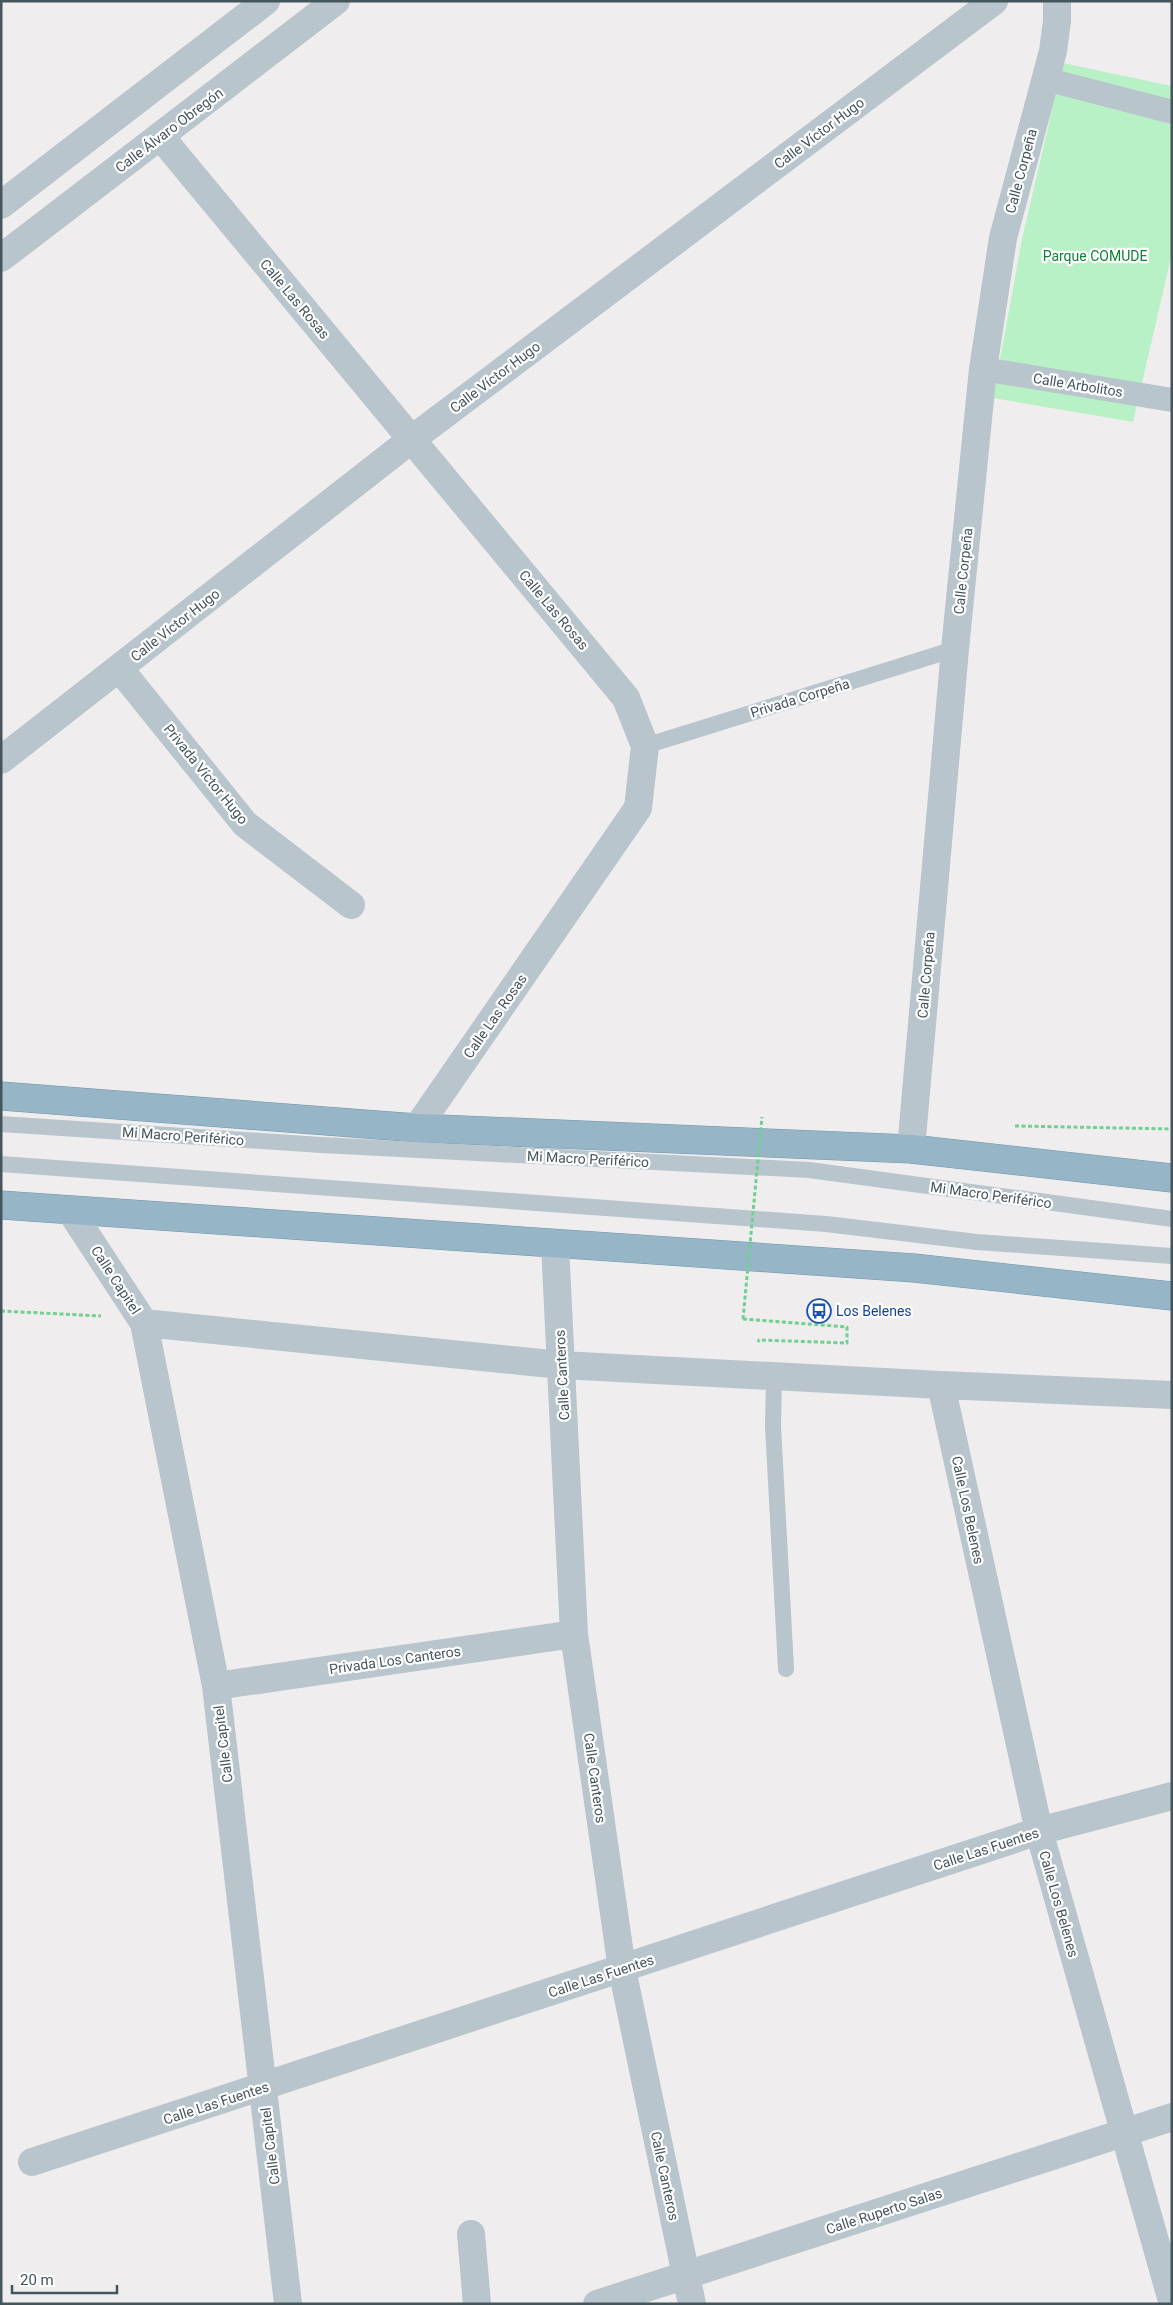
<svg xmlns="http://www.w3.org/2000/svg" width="1173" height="2305" viewBox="0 0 1173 2305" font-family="Roboto,sans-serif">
<rect width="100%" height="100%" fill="#f0edee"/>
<path fill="#b9f1c6" d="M1063 63 1172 86V253L1133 422 993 398 1022 239Z"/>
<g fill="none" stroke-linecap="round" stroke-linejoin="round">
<g stroke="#6e95ab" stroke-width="29">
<path id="trunk" d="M1 1096 417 1128 911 1149 1172 1178
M1 1205 914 1268 1172 1296"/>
</g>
<path stroke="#6fd191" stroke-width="3" stroke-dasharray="4 2.5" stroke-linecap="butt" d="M1015 1126 1172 1129
M1 1311 101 1316
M743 1319 847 1327V1343L759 1340 758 1342"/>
<path stroke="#b8c5cc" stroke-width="16" d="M645 746 955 649
M1 1124 321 1145 809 1170 1172 1219
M1 1164 826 1224 977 1242 1172 1256
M774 1377 773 1426 786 1669"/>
<path stroke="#b8c5cc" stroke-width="24" d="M1045 79 1172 112
M983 369 1172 400"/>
<path stroke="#b8c5cc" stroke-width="28" d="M160 136 626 698 645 746 638 808 417 1128
M119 668 245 824 351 905
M1 760 412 439 994 1
M911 1149 955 649 983 369 1003 238 1053 51 1057 21V1
M70 1210 144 1323 216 1686 288 2304
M555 1245 574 1634 622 1969 692 2304
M144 1323 561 1365 941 1385 1172 1395
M941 1385 1039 1831 1172 2301
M216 1686 574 1634
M32 2162 1039 1831 1172 1796
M471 2234 477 2304
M597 2304 1172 2117"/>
<path stroke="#b8c5cc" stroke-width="28" d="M1 205 266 1
M1 258 336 1"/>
<use href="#trunk" stroke="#96b6c7" stroke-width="28"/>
<path stroke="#6fd191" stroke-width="3" stroke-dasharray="4 2.5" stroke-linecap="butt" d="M743 1319 762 1117"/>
</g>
<defs>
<g id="bus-ring" transform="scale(1.25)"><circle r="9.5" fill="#fff" stroke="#1a4fb4" stroke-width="1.5"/><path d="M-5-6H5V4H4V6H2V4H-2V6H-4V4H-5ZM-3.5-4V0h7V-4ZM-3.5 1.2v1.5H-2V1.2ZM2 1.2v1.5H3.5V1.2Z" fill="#1a4fb4"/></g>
</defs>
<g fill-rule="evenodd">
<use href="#bus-ring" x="819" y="1311"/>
</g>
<g text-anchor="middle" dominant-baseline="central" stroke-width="4.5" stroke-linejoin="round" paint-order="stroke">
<g font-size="14" fill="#45555c" stroke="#fff">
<text transform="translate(169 130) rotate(-37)">Calle Álvaro Obregón</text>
<text transform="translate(819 133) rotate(-37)">Calle Víctor Hugo</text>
<text transform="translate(1021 171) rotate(-75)">Calle Corpeña</text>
<text transform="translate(295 299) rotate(50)">Calle Las Rosas</text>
<text transform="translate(495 377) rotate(-37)">Calle Víctor Hugo</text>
<text transform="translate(1078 385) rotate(9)">Calle Arbolitos</text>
<text transform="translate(963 571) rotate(-84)">Calle Corpeña</text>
<text transform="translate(554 610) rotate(50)">Calle Las Rosas</text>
<text transform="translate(175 625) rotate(-38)">Calle Víctor Hugo</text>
<text transform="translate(800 698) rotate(-17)">Privada Corpeña</text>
<text transform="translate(206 774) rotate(51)">Privada Víctor Hugo</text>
<text transform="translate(926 975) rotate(-85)">Calle Corpeña</text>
<text transform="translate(495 1016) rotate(-55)">Calle Las Rosas</text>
<text transform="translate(183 1136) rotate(4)">Mi Macro Periférico</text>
<text transform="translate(588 1159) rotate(3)">Mi Macro Periférico</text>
<text transform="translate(991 1195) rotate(8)">Mi Macro Periférico</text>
<text transform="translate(116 1280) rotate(57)">Calle Capitel</text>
<text transform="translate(562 1375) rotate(-93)">Calle Canteros</text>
<text transform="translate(968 1510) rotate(78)">Calle Los Belenes</text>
<text transform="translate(395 1660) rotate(-8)">Privada Los Canteros</text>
<text transform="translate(223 1744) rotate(-97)">Calle Capitel</text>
<text transform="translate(595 1778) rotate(82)">Calle Canteros</text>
<text transform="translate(986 1849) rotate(-18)">Calle Las Fuentes</text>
<text transform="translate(1059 1904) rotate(74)">Calle Los Belenes</text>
<text transform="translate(601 1976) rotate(-18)">Calle Las Fuentes</text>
<text transform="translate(216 2103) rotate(-18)">Calle Las Fuentes</text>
<text transform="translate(270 2146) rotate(-97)">Calle Capitel</text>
<text transform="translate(665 2176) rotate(78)">Calle Canteros</text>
<text transform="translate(884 2211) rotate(-18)">Calle Ruperto Salas</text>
</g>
<g font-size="14" fill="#128138" stroke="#fff">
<text x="1095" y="256">Parque COMUDE</text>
</g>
<g font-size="14" fill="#164399" stroke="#fff" text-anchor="start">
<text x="836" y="1311">Los Belenes</text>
</g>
</g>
<rect width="1173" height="2305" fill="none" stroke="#45555c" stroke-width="5"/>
<path d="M12 2285v8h105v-8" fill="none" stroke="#45555c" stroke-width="2.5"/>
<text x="20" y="2285" font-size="15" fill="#45555c" stroke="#ffffff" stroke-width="4" paint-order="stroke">20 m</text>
</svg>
